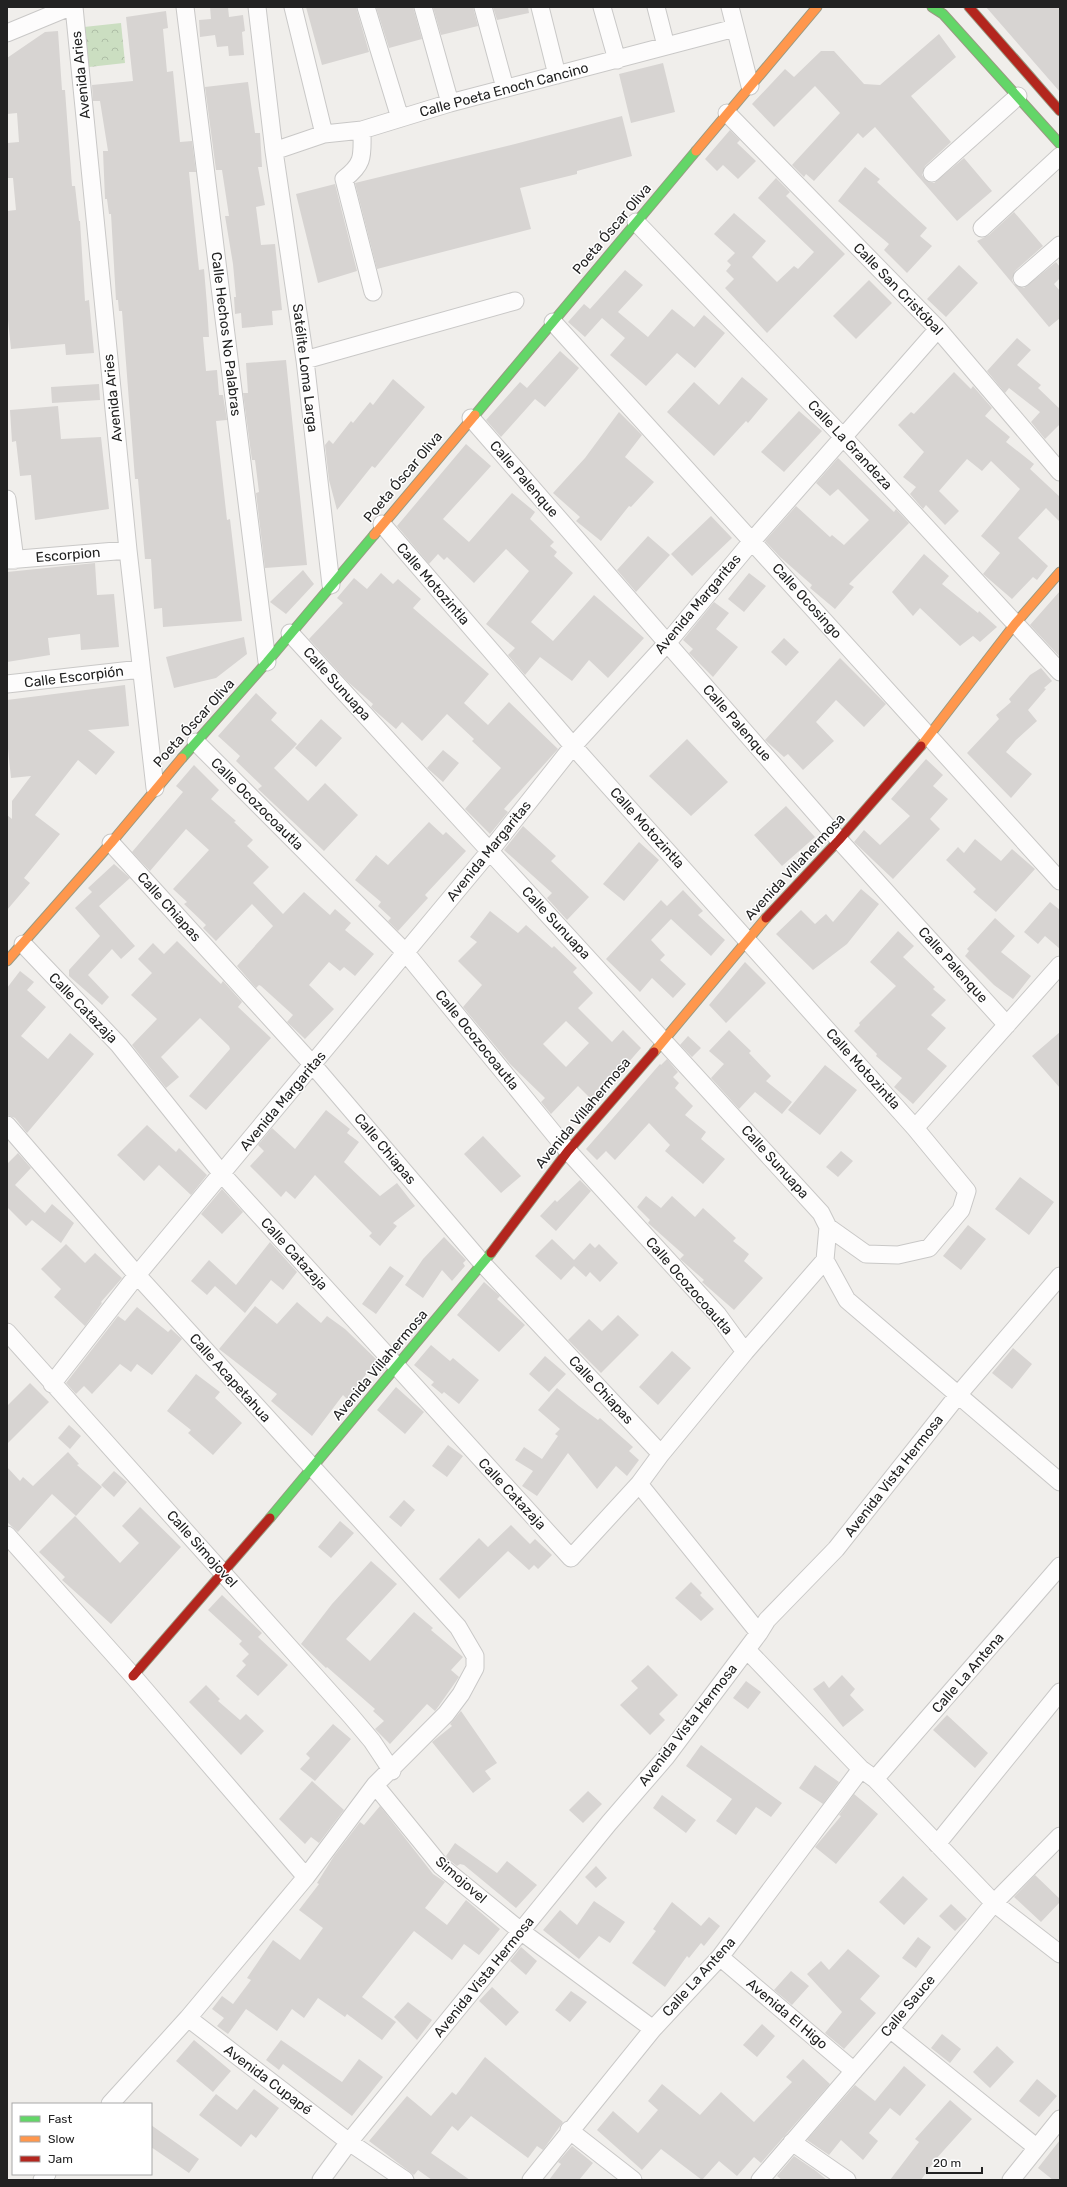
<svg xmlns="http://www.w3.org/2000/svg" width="1067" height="2187" viewBox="0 0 1067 2187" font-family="Rubik,sans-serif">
<defs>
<pattern id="forest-crowns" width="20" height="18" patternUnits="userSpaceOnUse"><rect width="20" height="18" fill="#cbdec1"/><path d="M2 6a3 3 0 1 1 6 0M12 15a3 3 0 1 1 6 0" fill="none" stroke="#aebea6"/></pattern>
</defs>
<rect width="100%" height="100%" fill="#f0eeeb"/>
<path fill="url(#forest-crowns)" d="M121 23 125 63 89 67 84 27Z"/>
<path fill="#d7d4d2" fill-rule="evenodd" d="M210 7H228L229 17 243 15 245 31 242 32 244 55 229 56 228 46 217 47 215 35 200 37 199 20 211 19Z
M306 7H356L369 52 322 65Z
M376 7H413L422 39 389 48Z
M433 7H473L478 26 441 35Z
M493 7H528L529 13 497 20Z
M986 7H1060V92Z
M166 11 168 28 163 29 167 72 173 71 180 142 192 141 196 172H189L199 270 204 269 207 305 209 337H203L206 371 217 370 219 395H223L227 420 216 421 227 520 230 519 242 621 163 627 162 608 154 609 151 559H145L138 479H135L122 311H119L118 300H116L111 214H109L107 199H105L103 151H108L100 101H93L92 85 133 81 126 17Z
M58 31 62 90H65L72 186H75L79 221H80L85 301 89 300 94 353 66 355 65 344 11 349 7 310V211L16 210 13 178H7V143L19 142 17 113 7 114V58L45 32Z
M939 34 956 57 911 96 951 142 925 166 922 175 929 182 934 183 964 158 992 191 957 221 875 127 863 138 858 133 814 181 806 174 804 177 792 165 840 113 815 86 774 127 752 104 785 69 794 77 821 51H834L864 84 880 85Z
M663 63 675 112 631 123 619 74Z
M248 82 255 133H260L262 167H258L265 205 256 207 261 245 275 244 282 310 272 311 273 325 242 328 241 313 235 314 234 297H236L233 264 225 216H229L222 170H216L205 87Z
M622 116 632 156 577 171V174L520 188 531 229 377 269 355 183 515 144Z
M730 130 740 140 737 143 756 161 738 179 723 165 717 171 705 159Z
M865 167 880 179 877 182 927 228 920 236 932 246 907 273 884 250 889 244 838 201Z
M776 178 790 192 786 196 845 254 767 333 725 288 734 279 726 271 731 265 727 261 735 253 714 234 734 213 766 241 752 257 777 282 794 266 798 269 814 252 758 198Z
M335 184 357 271 318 283 296 194Z
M1014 212 1043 246 1015 271 1012 280 1014 284 1024 288 1056 262 1060 267V278L1054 284 1060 291V318L1049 327 977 241 989 235Z
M959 265 978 283 946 317 927 299Z
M625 270 643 285 618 312 648 337 672 309 694 327 704 315 725 333 695 368 677 353 646 386 610 355 625 338 602 318 585 337 568 322 584 304 590 309Z
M869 280 892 303 856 339 833 316Z
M1017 338 1031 350 1017 365 1041 385 1038 388 1060 409V424L1045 439 1031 422 1040 412 1009 388 1005 393 987 371Z
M560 351 579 368 545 407 535 399 501 437 486 420 520 382 527 388Z
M286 360 307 565 265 568 256 493 259 492 255 460H252L251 453 243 393H248L246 363Z
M954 372 971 389 973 386 992 408 985 416 1010 437 1006 442 1034 464 1030 469 1060 497V522L1046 508 1018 538 1048 566 1037 580 1033 577 1012 599 983 574 1000 553 981 536 1020 489 991 461 982 471 967 459 939 491 959 511 945 525 926 505 923 509 910 494 916 487 903 477 924 452 898 425 911 412 914 414Z
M742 377 768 399 748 423 746 421 714 456 667 412 694 382 719 405Z
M393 379 425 407 375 468 372 466 337 510 329 480 325 445 329 440 333 444 351 421 353 423 370 402 373 405Z
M99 384 100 400 52 403 51 387Z
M58 406 61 439 101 437 109 509 35 520 31 475 20 476 16 441 12 442 10 410Z
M799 411 822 431 784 472 761 452Z
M619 412 642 435 625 457 654 482 631 507 629 506 601 541 576 521 580 517 553 493 585 458Z
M466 444 491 466 443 519 469 542 512 493 535 512 530 519 554 542 550 546 557 552 554 556 573 573 531 622 553 641 594 595 644 638 608 678 589 660 572 681 540 657 525 675 508 655 515 648 486 624 529 571 506 549 474 583 447 557 444 560 438 554 429 564 397 526Z
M838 458 894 512 896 509 909 523 849 584 854 587 835 609 810 588 812 585 780 557 765 541 796 506 830 537 832 535 844 545 869 520 838 489 830 496 816 483Z
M711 516 732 538 692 576 671 554Z
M648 536 670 555 636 592 617 570Z
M924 554 949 576 942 584 978 613 979 611 997 627 980 642 973 636 960 646 920 608 913 616 892 592Z
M95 563 97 595 114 594 119 647 81 650 80 634 48 638 50 655 7 662V572Z
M303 570 314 584 286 614 270 602Z
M381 573 393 584 398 579 421 599 413 608 489 674 464 703 488 725 509 702 558 749 504 809 508 812 490 834 465 809 501 768 472 741 474 739 447 714 422 741 402 722 396 729 374 710 371 707 373 704 348 682 309 639 343 603 337 598 354 578 367 589Z
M749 573 766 586 744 612 728 599Z
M1060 591V657L1030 625Z
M714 602 729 613 716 629 738 647 713 677 689 653 693 649 683 640Z
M244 637 247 654 216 678 174 688 166 657Z
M784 638 799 652 786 666 771 652Z
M840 658 886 704 864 727 836 700 816 722 834 741 803 770 788 754 784 757 765 740Z
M1041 668 1052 681 1044 688 1046 689 1028 710 1037 721 1016 740 1006 752 1032 774 1011 798 967 753 999 719 996 715 1011 702 1009 699 1030 675Z
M125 685 129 726 88 730 115 752 96 775 78 760 35 815 60 834 24 878 30 883 7 910V815L12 819V801L31 776 11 778 7 739V700Z
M256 693 277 713 271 720 297 744 274 768 308 801 325 783 358 815 324 851 258 789 262 786 236 761 240 756 218 736Z
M321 719 342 738 316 767 295 748Z
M687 739 728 782 691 816 649 776Z
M443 750 459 763 443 782 427 768Z
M926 759 943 775 933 786 948 799 930 819 940 829 893 879 854 842 864 830 880 845 910 816 891 799Z
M194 765 219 790 211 799 236 821 234 822 253 840 247 846 269 867 253 883 283 914 304 892 330 915 335 909 351 923 345 930 374 954 355 976 344 967 340 971 329 962 309 985 334 1009 305 1039 287 1022 293 1015 261 986 259 985 256 988 237 966 273 926 252 904 216 941 203 928 206 925 184 904 187 902 173 889 209 850 186 829 150 871 132 852 183 792 176 786Z
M786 806 815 837 782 866 754 835Z
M429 822 443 835 446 832 466 851 425 895 428 898 398 931 388 921 391 918 378 906 381 902 355 880 376 855 388 865Z
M523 826 556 856 551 861 589 897 567 920 547 898 552 893 504 850Z
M975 839 1001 861 1012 849 1035 869 996 912 973 892 976 889 946 860 958 847 964 853Z
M639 842 659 860 624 901 603 884Z
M114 864 130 878 99 906 135 946 121 959 112 949 88 975 109 997 102 1005 69 976V970L100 936 75 908 92 892 88 888Z
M861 889 879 904 847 944 813 970 776 934 801 910 815 924 826 914 833 922Z
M683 890 703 911 698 915 725 940 711 956 671 919 651 940 665 955 660 960 686 984 673 998 652 978 640 992 606 959 661 900 667 906Z
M1050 902 1060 910V949L1045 936 1038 944 1024 932Z
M490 911 518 933 526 925 552 948 554 946 577 968 573 972 593 993 578 1008 612 1042 623 1030 641 1048 594 1102 578 1086 551 1114 541 1102 545 1098 511 1065 463 1007 482 985 458 961 477 942 470 937ZM566 1021 589 1043 566 1067 543 1044Z
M995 918 1015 936 1001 952 1031 976 1013 999 994 985 965 956 969 951 967 949Z
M898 931 914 946 903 957 935 987 933 989 946 1000 931 1015 946 1028 927 1049 947 1066 913 1104 894 1087 902 1078 876 1056 877 1054 854 1031 860 1025 859 1023 896 986 870 962Z
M177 941 221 984 223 981 242 1002 238 1007 271 1038 206 1110 189 1096 230 1049 229 1046 200 1018 161 1057 179 1077 166 1088 132 1045 157 1019 131 995 152 973 138 959 153 943 164 954Z
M745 962 766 983 726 1023 709 1005Z
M20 971 34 982 27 990 46 1007 21 1036 48 1059 70 1033 94 1054 27 1133 15 1118 7 1115V988Z
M729 1030 751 1051 749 1053 771 1076 766 1081 792 1102 782 1114 755 1092 739 1109 711 1078 724 1064 709 1051Z
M1060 1032V1088L1032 1056Z
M688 1036 701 1048 692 1057 680 1045Z
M667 1059 678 1072 673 1077 679 1083 675 1088 693 1106 685 1115 706 1132 701 1139 725 1159 703 1184 665 1151 670 1145 649 1123 615 1160 606 1151 597 1160 586 1149 660 1064 661 1065Z
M825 1065 857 1090 820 1135 788 1110Z
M326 1110 350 1129 347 1133 359 1142 344 1162 380 1196 397 1183 415 1206 393 1223 397 1226 380 1246 369 1236 372 1233 315 1175 295 1199 286 1191 281 1197 250 1166 264 1151 258 1145 272 1128 295 1149Z
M147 1125 176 1152 179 1148 207 1175 191 1195 159 1165 144 1181 117 1155Z
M483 1136 521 1176 501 1193 464 1154Z
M841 1151 853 1161 838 1177 826 1167Z
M18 1153 31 1168 15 1185 45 1213 52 1204 74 1223 61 1243 32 1220 26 1226 7 1207V1164Z
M1020 1177 1054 1202 1029 1235 995 1209Z
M580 1180 591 1191 556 1231 540 1216 555 1200 557 1202Z
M222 1189 243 1212 222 1234 201 1214Z
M646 1196 661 1208 672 1196 695 1217 703 1208 736 1238 733 1241 749 1254 744 1261 763 1278 734 1310 702 1282 704 1280 680 1259 684 1255 648 1223 650 1220 637 1207Z
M968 1225 986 1239 961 1270 943 1256Z
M444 1237 466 1260 463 1263 465 1266 452 1281 442 1270 423 1298 405 1285 423 1259Z
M552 1239 574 1260 590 1243 595 1248 599 1244 618 1263 600 1282 590 1272 586 1277 574 1266 561 1280 535 1256Z
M270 1242 297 1272 283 1290 271 1280 245 1313 215 1286 207 1295 191 1281 209 1260 236 1285Z
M66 1244 85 1263 95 1253 122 1278 101 1302 102 1303 85 1326 54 1297 61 1289 41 1269Z
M390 1266 404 1276 376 1314 362 1304Z
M484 1282 500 1296 497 1299 525 1325 499 1352 457 1315Z
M297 1302 321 1323 327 1316 345 1329 377 1360 347 1399 343 1395 312 1436 271 1401 277 1394 219 1349 255 1306 277 1324Z
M137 1307 168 1332 171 1329 182 1339 152 1375 137 1364 131 1372 120 1364 92 1394 84 1386 76 1394 66 1383 118 1316 125 1321Z
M618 1315 639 1335 601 1373 568 1340 589 1319 602 1331Z
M431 1345 450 1361 453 1358 479 1380 459 1404 444 1392 442 1394 431 1385 434 1382 414 1365Z
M1013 1348 1032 1364 1012 1389 992 1373Z
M672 1351 691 1368 658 1405 639 1387Z
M545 1356 566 1374 549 1392 529 1374Z
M196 1374 220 1392 215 1398 242 1423 213 1455 188 1433 191 1430 167 1411Z
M30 1383 49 1402 7 1444V1406Z
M396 1387 424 1412 405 1434 377 1410Z
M557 1388 579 1406 598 1420 600 1418 633 1447 629 1451 639 1460 627 1476 616 1466 597 1489 568 1453 537 1496 522 1486 533 1471 515 1460 524 1447 542 1459 558 1436 555 1434 560 1429 538 1410Z
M69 1425 81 1436 70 1449 58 1438Z
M448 1445 463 1456 447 1477 432 1466Z
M68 1452 79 1464 77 1465 102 1487 76 1516 52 1494 18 1532 7 1522V1467L20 1481 23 1477 33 1486Z
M114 1471 127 1482 114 1497 101 1485Z
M404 1500 415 1510 401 1527 389 1517Z
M140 1507 181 1547 111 1624 62 1580 65 1577 39 1552 75 1516 120 1563 139 1543 122 1526Z
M340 1521 354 1533 331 1558 318 1547Z
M511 1525 530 1544 535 1539 552 1555 538 1569 534 1565 529 1570 508 1551 459 1599 439 1579 479 1538 488 1547Z
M371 1561 397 1584 346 1639 370 1661 414 1612 433 1628 431 1630 463 1657 451 1670 459 1677 438 1707 435 1711 427 1704 390 1744 375 1729 384 1721 373 1711 375 1709 327 1667 326 1668 301 1644 332 1604Z
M691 1582 702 1593 700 1595 714 1609 701 1621 675 1598Z
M222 1595 262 1633 258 1637 288 1665 258 1696 236 1676 246 1665 242 1661 249 1654 239 1644 242 1641 208 1610Z
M648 1665 678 1695 659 1714 665 1720 650 1735 620 1705 638 1688 631 1681Z
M842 1675 855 1689 850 1695 864 1710 843 1727 813 1689 824 1681 829 1688Z
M746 1681 761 1692 748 1709 733 1698Z
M206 1685 220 1699 218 1701 240 1720 246 1714 264 1731 241 1755 189 1702Z
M461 1711 497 1763 485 1771 491 1779 473 1793 432 1742 452 1726 450 1724Z
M947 1715 988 1753 975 1768 933 1730Z
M333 1724 351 1739 315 1781 300 1769 310 1758 306 1754Z
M701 1745 782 1803 771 1817 756 1807 736 1835 716 1821 732 1799 686 1766Z
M815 1765 839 1782 823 1804 799 1788Z
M312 1781 344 1810 319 1843 311 1837 305 1844 279 1819Z
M588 1791 602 1804 583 1823 569 1810Z
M854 1794 878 1814 836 1864 815 1847 841 1816 839 1815Z
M662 1795 696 1820 686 1833 653 1808Z
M380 1806 433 1874 445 1882 425 1908 447 1925 466 1900 500 1929 479 1955 464 1944 452 1960 414 1931 362 1997 396 2022 382 2040 347 2014 345 2017 318 1998 304 2018 292 2009 277 2031 246 2009 228 2034 217 2026 224 2018 212 2009 222 1996 233 2004 251 1980 247 1978 273 1940 300 1960 323 1928 299 1910 319 1884 317 1883 334 1856 360 1822 364 1825Z
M455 1843 497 1873 507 1861 537 1885 516 1908 464 1865 460 1864 457 1866 448 1859 446 1856Z
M596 1866 607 1878 596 1888 585 1877Z
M1035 1875 1060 1899V1902L1041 1922 1014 1897Z
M903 1876 928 1899 904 1925 879 1902Z
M594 1901 625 1922 610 1943 599 1936 579 1959 543 1930 560 1910 577 1925Z
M672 1902 701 1926 709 1917 720 1926 704 1946 701 1943 689 1958 687 1956 665 1987 632 1963 656 1931 653 1929Z
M951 1904 967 1919 955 1931 939 1916Z
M918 1937 931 1947 916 1968 902 1958Z
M521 1947 537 1961 526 1975 510 1961Z
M848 1949 880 1976 860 1999 876 2013 844 2049 825 2033 842 2012 807 1974 821 1961 829 1970Z
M791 1971 809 1986 792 2005 774 1990Z
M492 1987 519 2012 506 2026 479 2001Z
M571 1991 587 2002 570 2022 555 2010Z
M408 2002 432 2020 417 2040 394 2017Z
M762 2024 775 2036 757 2057 743 2045Z
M942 2034 961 2049 950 2063 931 2048Z
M194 2040 231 2071 213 2092 176 2061Z
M281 2040 342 2082 359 2059 383 2077 352 2116 283 2064 279 2070 266 2060Z
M997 2046 1014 2062 990 2088 973 2072Z
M485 2057 563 2122 543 2150 537 2146 528 2158 471 2116 458 2131 452 2126 431 2153 470 2180H432L418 2170 414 2175 369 2141 407 2096 431 2116 452 2092 456 2095Z
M803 2059 830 2084 761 2163 754 2157 737 2176 719 2161 702 2180 661 2149 642 2170 597 2130 613 2111 638 2133 658 2110 648 2101 662 2084 700 2115 721 2092 754 2122 792 2082 786 2077Z
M904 2066 926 2085 900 2116 890 2108 869 2133 878 2141 863 2160 841 2140 829 2155 807 2140 855 2085 875 2101Z
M1037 2079 1057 2096 1039 2117 1019 2101Z
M254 2089 279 2108 256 2138 251 2134 241 2147 199 2115 216 2094 237 2110Z
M950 2100 972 2119 935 2160 921 2180H890L919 2142 915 2139Z
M151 2125 199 2159 189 2173 151 2147Z
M1060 2140V2180H1053L1038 2168Z
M572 2146 593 2163 579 2180H549L561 2164 558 2162Z
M794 2156 816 2171 827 2180H782L777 2176Z"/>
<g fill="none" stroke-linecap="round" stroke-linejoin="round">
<g stroke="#c9c8c7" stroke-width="19">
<path id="street" d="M74 7 128 550 155 788
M185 7 267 662
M257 7 274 151 305 360 331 585
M293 7 324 134
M366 7 400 118
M423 7 450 103
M483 7 505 88
M540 7 557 75
M602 7 617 60
M656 7 666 46
M730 7 750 86
M7 33 70 7
M727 113 938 329 1060 472
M362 130C362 155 365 163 344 179L373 292
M274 151 324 134 362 130 450 103 735 28
M932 173 1018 96
M636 222 844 438 1060 672
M982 228 1060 156
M1022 278 1060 245
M553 322 1060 881
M305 360 515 301
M471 418 839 840 1007 1025
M7 499 15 560
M382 524 573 746 915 1128 967 1191 961 1210 929 1248 898 1255 866 1254 828 1227
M7 560 128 550
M290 633 821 1213 828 1227 825 1260 847 1300 1060 1482
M7 684 141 669
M196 742 406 953 568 1151 718 1315 745 1352
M111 843 313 1065 483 1264 661 1454
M23 944 119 1045 222 1174 571 1558 639 1484 661 1454 745 1352 825 1260
M7 1125 137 1275 458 1627 475 1656V1668L461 1694 446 1714 375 1785 306 1877 188 2018 110 2104
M915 1128 1060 965
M7 1332 351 1716 372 1741 392 1771
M52 1384 137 1275 489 852 573 746 668 642 752 541 938 329
M639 1484 759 1633
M7 1535 133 1676 306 1877
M747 1650 861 1769 875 1779 994 1903 1060 1954
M875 1779 1060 1566
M375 1785 441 1866 522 1932 653 2029
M937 1844 1060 1692
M720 1957 854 2071
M188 2018 349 2142 405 2180
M890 2029 1036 2147
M569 2130 633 2180
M792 2142 847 2180
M42 2180 47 2174
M321 2180 349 2142 609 1823 666 1757 759 1633 767 1620 836 1549 958 1395 1060 1276
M531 2180 653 2029 720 1957 861 1769
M760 2180 890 2029 994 1903 1060 1836
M1011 2180 1060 2119"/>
</g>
<g stroke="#999a82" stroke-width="11">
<path id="fast" d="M932 7 943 14 1060 144
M475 415 696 151
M182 758 267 662 374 535
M270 1518 491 1253"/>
</g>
<g stroke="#999a82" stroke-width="11">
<path id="slow" d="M696 151 817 7
M374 535 475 415
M921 746 1015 624 1060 572
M7 961 111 843 182 758
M654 1052 766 918"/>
</g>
<g stroke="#999a82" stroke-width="11">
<path id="jam" d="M969 7 1060 111
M766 918 839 840 921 746
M491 1253 568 1151 654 1052
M133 1676 270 1518"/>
</g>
<use href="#street" stroke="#fdfcfc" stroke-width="17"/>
<use href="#fast" stroke="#63d668" stroke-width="9"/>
<use href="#slow" stroke="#ff974d" stroke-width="9"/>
<use href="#jam" stroke="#b3261e" stroke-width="9"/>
</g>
<g text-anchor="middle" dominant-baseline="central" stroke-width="3" stroke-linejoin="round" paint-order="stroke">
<g font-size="14" fill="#222" stroke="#fff">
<text transform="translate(81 75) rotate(-96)">Avenida Aries</text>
<text transform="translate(504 90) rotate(-15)">Calle Poeta Enoch Cancino</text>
<text transform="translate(612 229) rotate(-50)">Poeta Óscar Oliva</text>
<text transform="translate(898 289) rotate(46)">Calle San Cristóbal</text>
<text transform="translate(226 334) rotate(83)">Calle Hechos No Palabras</text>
<text transform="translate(305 368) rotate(83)">Satélite Loma Larga</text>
<text transform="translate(113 398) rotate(-96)">Avenida Aries</text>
<text transform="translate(850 445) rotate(47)">Calle La Grandeza</text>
<text transform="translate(403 477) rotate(-50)">Poeta Óscar Oliva</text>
<text transform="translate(524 479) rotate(49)">Calle Palenque</text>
<text transform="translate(68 555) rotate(-5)">Escorpion</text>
<text transform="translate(433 584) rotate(49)">Calle Motozintla</text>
<text transform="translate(807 601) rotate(48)">Calle Ocosingo</text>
<text transform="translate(698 604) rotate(-50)">Avenida Margaritas</text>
<text transform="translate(74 677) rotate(-7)">Calle Escorpión</text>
<text transform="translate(337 684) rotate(48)">Calle Sunuapa</text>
<text transform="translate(194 723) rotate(-48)">Poeta Óscar Oliva</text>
<text transform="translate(737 723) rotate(49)">Calle Palenque</text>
<text transform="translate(257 804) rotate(45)">Calle Ocozocoautla</text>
<text transform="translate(647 828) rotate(48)">Calle Motozintla</text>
<text transform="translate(489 851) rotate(-51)">Avenida Margaritas</text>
<text transform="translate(795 867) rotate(-47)">Avenida Villahermosa</text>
<text transform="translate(169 907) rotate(48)">Calle Chiapas</text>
<text transform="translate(556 923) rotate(47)">Calle Sunuapa</text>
<text transform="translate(953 965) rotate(48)">Calle Palenque</text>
<text transform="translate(83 1008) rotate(46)">Calle Catazaja</text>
<text transform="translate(477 1040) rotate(51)">Calle Ocozocoautla</text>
<text transform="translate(863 1069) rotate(48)">Calle Motozintla</text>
<text transform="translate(283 1101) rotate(-50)">Avenida Margaritas</text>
<text transform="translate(583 1113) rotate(-50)">Avenida Villahermosa</text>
<text transform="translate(385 1149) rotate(50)">Calle Chiapas</text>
<text transform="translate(775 1162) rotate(48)">Calle Sunuapa</text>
<text transform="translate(294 1254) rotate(48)">Calle Catazaja</text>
<text transform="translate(689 1286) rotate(49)">Calle Ocozocoautla</text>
<text transform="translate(380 1365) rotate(-50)">Avenida Villahermosa</text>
<text transform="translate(230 1378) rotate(48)">Calle Acapetahua</text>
<text transform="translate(601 1390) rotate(47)">Calle Chiapas</text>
<text transform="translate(894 1476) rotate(-52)">Avenida Vista Hermosa</text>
<text transform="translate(512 1494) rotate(47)">Calle Catazaja</text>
<text transform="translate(202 1549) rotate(48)">Calle Simojovel</text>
<text transform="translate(968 1673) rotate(-49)">Calle La Antena</text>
<text transform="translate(688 1725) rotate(-52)">Avenida Vista Hermosa</text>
<text transform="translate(461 1880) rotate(41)">Simojovel</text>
<text transform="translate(484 1977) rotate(-51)">Avenida Vista Hermosa</text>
<text transform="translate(699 1977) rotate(-48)">Calle La Antena</text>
<text transform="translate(908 2006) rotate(-50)">Calle Sauce</text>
<text transform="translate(787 2014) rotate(40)">Avenida El Higo</text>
<text transform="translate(268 2080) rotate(37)">Avenida Cupapé</text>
</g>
</g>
<rect width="1067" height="2187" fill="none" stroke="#222222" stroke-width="16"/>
<rect x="12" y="2103" width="140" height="72" fill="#ffffff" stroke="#a7a7a7"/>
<rect x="20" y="2116" width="20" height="6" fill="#63d668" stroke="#a7a7a7"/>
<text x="48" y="2123" font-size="12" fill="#222222">Fast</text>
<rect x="20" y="2136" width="20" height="6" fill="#ff974d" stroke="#a7a7a7"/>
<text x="48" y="2143" font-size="12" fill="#222222">Slow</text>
<rect x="20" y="2156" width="20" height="6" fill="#b3261e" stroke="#a7a7a7"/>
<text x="48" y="2163" font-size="12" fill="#222222">Jam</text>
<path d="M927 2167v6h55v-6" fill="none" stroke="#222222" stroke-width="2"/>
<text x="933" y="2167" font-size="12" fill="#222222" stroke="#ffffff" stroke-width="3" paint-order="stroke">20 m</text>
</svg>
